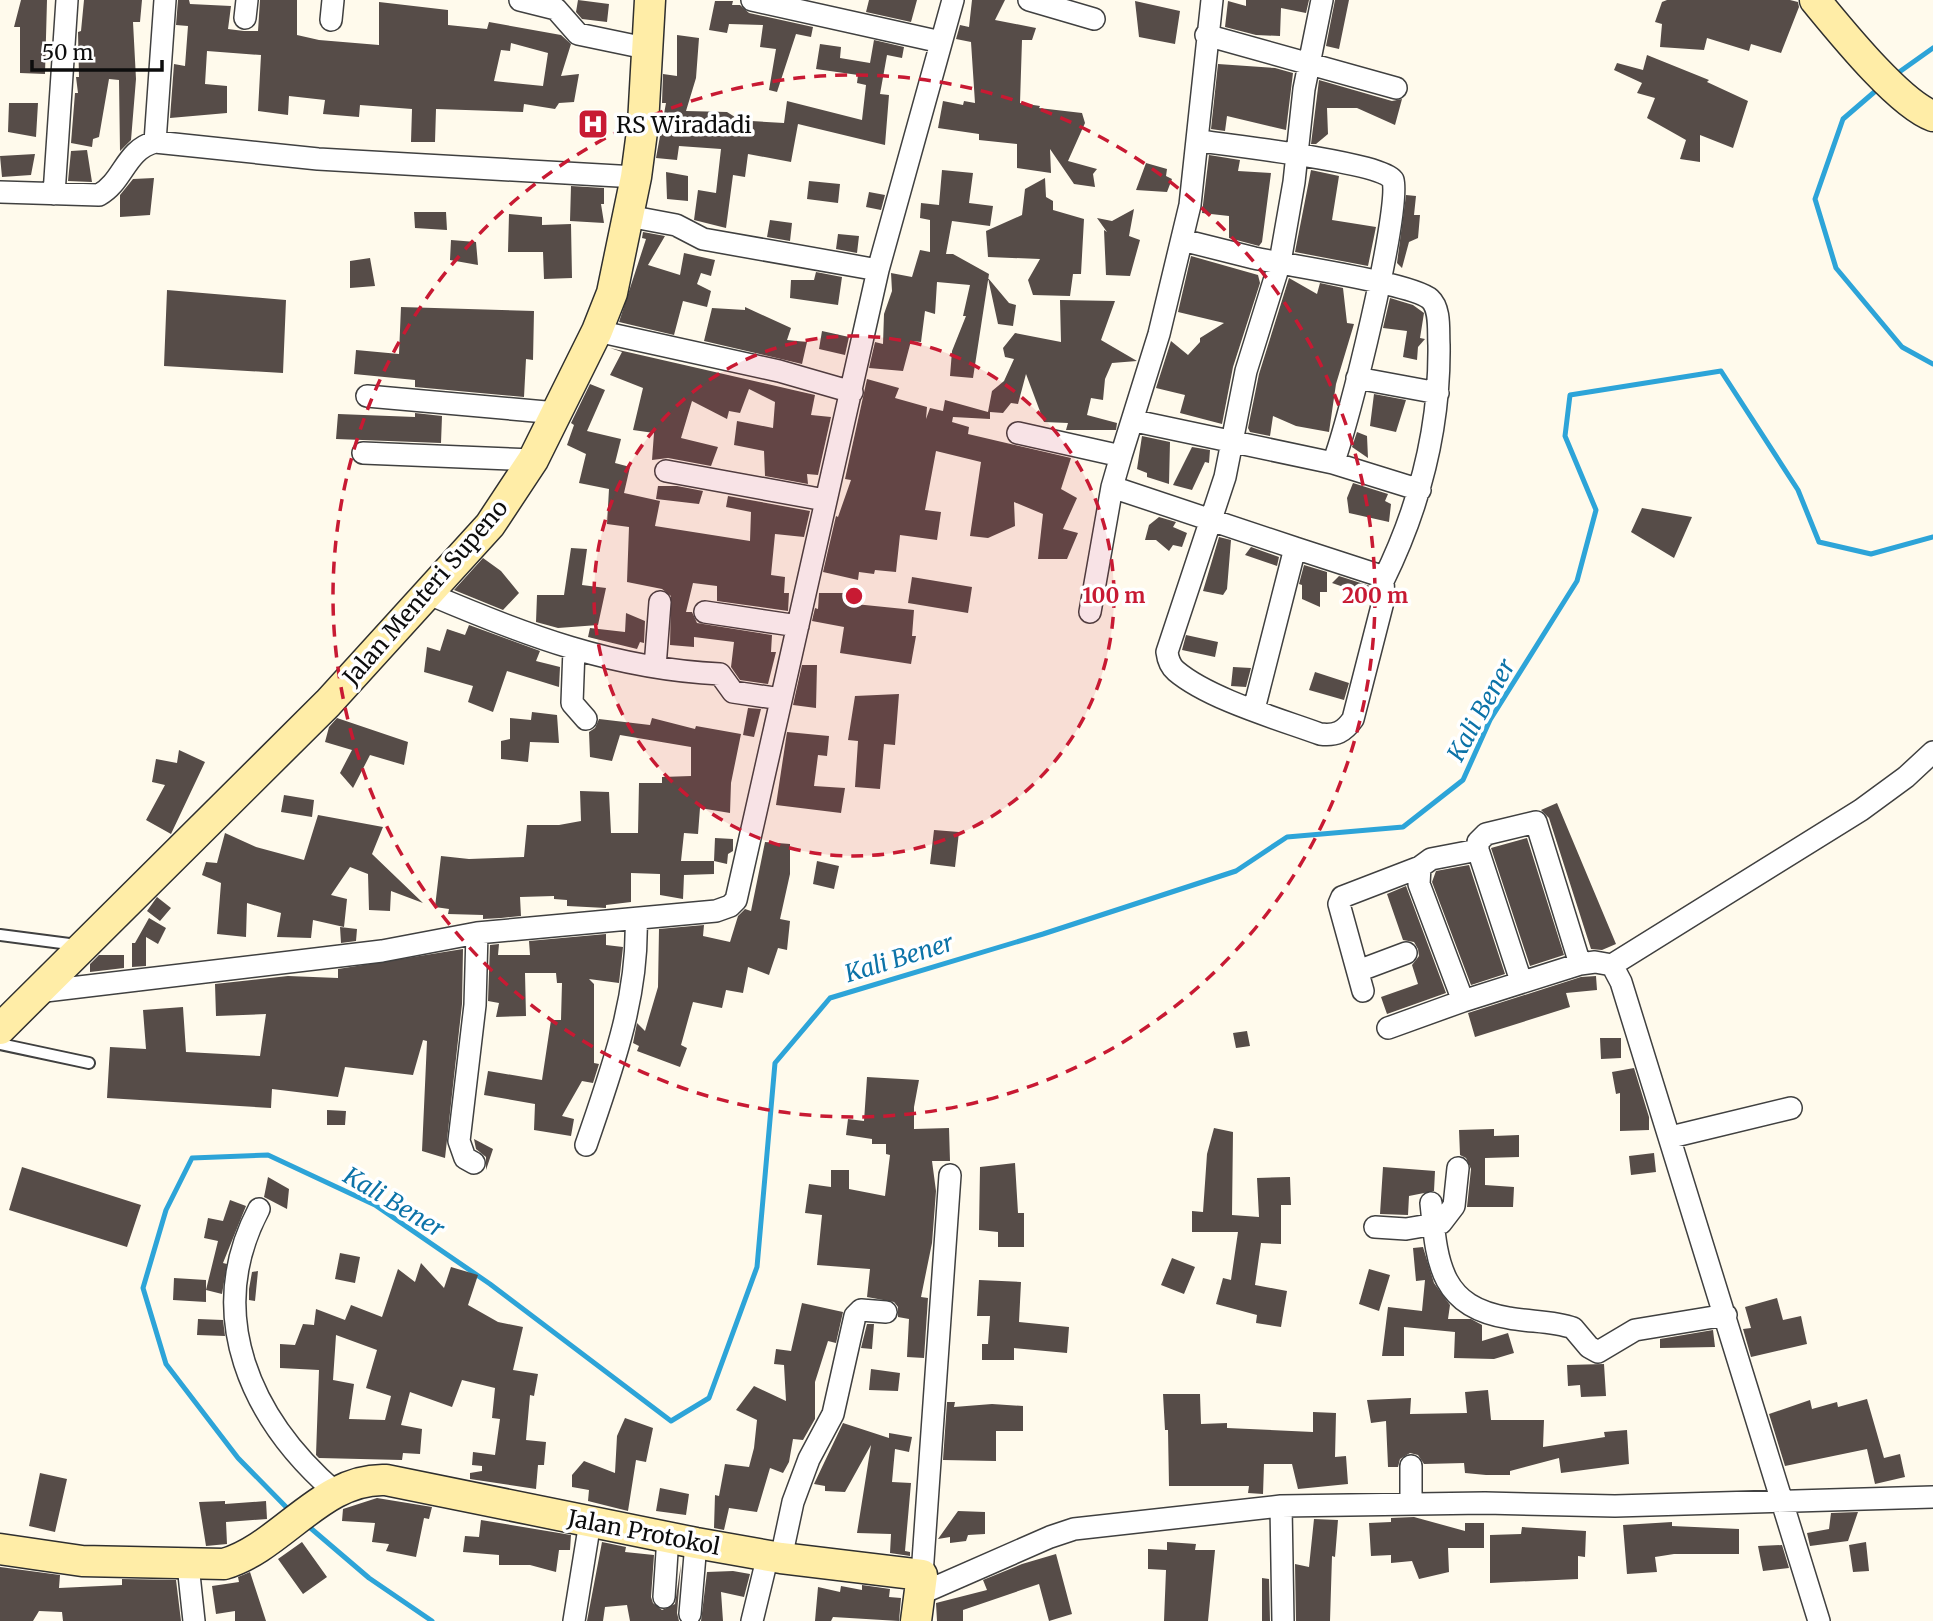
<svg xmlns="http://www.w3.org/2000/svg" width="1933" height="1621" viewBox="0 0 1933 1621" font-family="Merriweather,serif">
<rect width="100%" height="100%" fill="#fffaec"/>
<g fill="none" stroke-linecap="round" stroke-linejoin="round">
<path stroke="#2da4d8" stroke-width="5" d="M1895 75 1933 48
M1879 88 1843 119 1815 199 1836 268 1902 347 1933 364
M291 1512 238 1458 166 1364 143 1288 166 1210 192 1158 268 1155 375 1205 490 1284 671 1421 709 1398 757 1267 775 1063 830 998 1043 934 1236 871 1287 837 1403 827 1463 780 1490 720 1577 581 1596 510 1565 436 1570 395 1721 371 1798 490 1819 542 1871 554 1933 537
M307 1525 369 1578 432 1621"/>
</g>
<path fill="#564c48" fill-rule="evenodd" d="M21 0H47L45 74 20 73V27H14Z
M84 0H142L140 22H133L136 79 131 140 120 151 119 80 109 79 99 137 93 139 92 147 71 143 75 93H78L76 77H79L78 32 81 31Z
M178 0H189L190 4 231 6 228 29 244 31H258L260 0H297V35L319 40 379 45V2L448 10V25L487 29 489 22 561 35 571 44 561 76 579 74 574 102 559 103 555 109 524 104 523 112 436 109 435 142H411L412 109 360 105 359 117 323 114 325 100 289 96 288 115 258 111 261 55 207 51 205 84 227 86V113L170 118 174 64 185 66 188 26 176 25ZM511 43 548 53 543 86 494 81 501 50 510 51Z
M578 0 609 4 607 22 582 19 576 12Z
M869 0H917L911 22 866 12Z
M972 0H1005L995 20 1036 28 1032 40H1022L1020 103 1040 106 1039 108 1082 113 1085 123 1068 161 1097 169 1093 174 1095 187 1074 184 1050 149 1051 173 1017 168V144L979 140V134L938 128 943 101 963 105 964 101 975 103 971 42 956 39 960 25 969 27Z
M1246 0H1309L1306 13 1281 8 1280 36 1256 35 1225 27 1228 1 1246 6Z
M1335 0H1349L1339 49 1326 46Z
M1667 0H1790L1798 2 1799 7 1781 53 1751 44 1749 51 1707 38 1704 50 1660 47 1662 24 1655 22 1662 2Z
M715 1H733L732 5H740L749 13 813 27 811 37 796 34 777 92 769 90 776 49 760 47 763 25 729 24 727 33 709 30Z
M1135 1 1180 11 1175 44 1139 37Z
M677 35 699 38 696 78 686 111 727 112 735 117V120L784 123 787 101 862 120 866 85 857 83 858 75 816 69 820 44 841 47 840 58 870 63 874 40 904 47 902 58 887 55 880 94 889 95 885 145 798 124 791 162 748 154 745 177 733 175 726 228 694 220 698 190 716 193 721 149 679 146 677 160 656 158 666 103H662L663 74 677 76Z
M1647 55 1709 80 1707 82 1748 101 1733 148 1700 135V162L1680 159 1686 140 1647 118 1655 98 1637 93 1642 83 1614 70 1617 63 1643 70Z
M1218 64 1275 68 1293 73 1286 130 1227 116 1225 131 1211 129Z
M1319 80 1392 101 1402 99 1395 125 1357 108H1327L1328 134 1316 144H1311Z
M9 103H38L36 137 8 132Z
M87 150 92 182 68 181 71 151Z
M35 154 31 175 2 177 0 156Z
M1209 155 1240 160 1238 171 1271 173 1262 242 1259 246 1229 238V216L1202 213Z
M1146 163 1167 169 1166 176 1172 179 1167 192 1136 190Z
M942 170 973 173 969 203 993 206 990 226 952 221 946 254H953L989 274 973 378 950 376 952 351 966 316H963L970 285 937 282 935 314 925 311 921 342 911 341 903 371 869 368 875 342 883 344 884 314 892 291 891 273 912 277 920 250 930 252V220L920 218 921 203 939 205Z
M1311 170 1339 176 1332 220 1376 227 1368 266 1295 252Z
M666 172 688 176V201L667 199Z
M154 178 150 215 120 217V195L133 179Z
M1045 178 1046 197 1053 201V210L1084 219 1081 274H1073L1070 296 1033 295 1028 280 1040 259 988 257 986 231 1022 215 1025 189Z
M809 181 840 184 838 203 807 199Z
M571 186 604 188V204H601L604 223 570 221Z
M869 192 885 195 881 210 866 207Z
M1406 195 1416 196 1414 215H1420L1418 238 1409 242 1402 268 1397 263Z
M1134 209 1129 236 1140 240 1130 276 1106 275 1104 230 1107 232 1097 218 1112 221Z
M414 212H446L447 230 415 228Z
M509 214 542 217V225L571 224 572 278 544 279 543 252H508Z
M770 220 792 223 790 241 767 237Z
M643 232 665 236 648 265 680 275 684 253 715 260 711 276 701 273 697 284 711 291 707 307 683 301 674 335 619 322 646 239 642 238Z
M838 234 859 236 857 253 836 249Z
M451 240 476 242 478 265 450 260Z
M1191 256 1258 275 1260 283 1233 367 1222 424 1180 413 1185 395 1156 388 1171 341 1188 355 1200 342V338L1224 323 1178 312Z
M370 258 375 286 350 288V261Z
M816 272 842 277 838 305 790 298 791 280H814Z
M988 278 1009 303 1016 305 1013 326 998 324Z
M1289 278 1317 294 1320 283 1343 288 1347 323 1354 324 1336 384 1329 432 1296 426 1273 416 1270 436 1250 432 1248 428 1259 374Z
M167 290 286 300 283 373 164 366Z
M1390 298 1413 305 1424 313 1420 338 1425 339 1418 347 1417 360 1403 357 1407 331 1383 328Z
M1060 300 1115 301 1101 340 1137 361 1112 363 1105 379 1103 400 1091 398 1087 415 1117 423 1116 430H1066L1068 423 1044 422 1026 374 1018 404 1011 403 1003 413 990 412V419L953 417 952 422 969 427 968 434 1071 458 1061 489 1077 498 1063 529 1078 533 1067 559H1038L1043 514 1014 502 1015 526 988 538 970 536 981 462 936 451 925 510 941 512 937 540 900 535 896 572 875 570 874 574 859 572 858 580 823 572 836 516 838 517 851 480 845 479 867 379 899 388 895 398 927 407 926 419 930 408 943 411 945 400 988 412 992 391 1004 381 1014 359 1005 357 1003 348 1015 333 1061 342Z
M401 307 534 311 533 360 526 359 524 397 415 387V380L354 374 356 350 399 354Z
M745 307 791 328 787 340 807 342 802 364 704 341 712 308 745 310Z
M822 331 849 337 845 355 819 349Z
M610 348 815 395 811 415 831 417 818 475 807 474 808 484 765 476 764 451 734 445 737 421 773 428 775 402 749 389 740 413 729 411 727 419 692 401 681 438 718 447 711 466 668 458 652 460 654 433 633 430 643 388 610 375 622 352Z
M590 384 605 390 587 431 621 439 615 463 630 467 624 493 660 501 655 526 750 541 751 512 726 507 728 496 810 511 804 537 775 534 771 575 785 577 784 593H789L788 611 717 601V586L693 583 686 612H692L697 623 772 635 771 652H776L768 684 740 680 731 667 734 642 694 637V647L670 645 671 596 662 589 627 582 629 527 607 524 609 489 579 483 586 454 567 445 574 425 571 423Z
M1374 394 1406 400 1396 432 1370 426Z
M415 413 442 416 441 443 336 439 338 414 415 417Z
M1357 432 1367 436 1368 458 1352 447Z
M1142 436 1170 442 1169 484 1147 477V473L1137 469Z
M1192 447 1210 450 1209 463 1205 462 1192 490 1173 485Z
M1353 483 1388 494 1385 501 1391 504 1389 522 1349 513 1347 498Z
M658 486H677L703 491 699 504 656 499Z
M1642 508 1692 517 1674 558 1631 532Z
M1159 517 1176 522 1173 527 1187 533 1182 547 1173 545 1169 551 1156 540H1145L1149 525Z
M1219 537 1231 540 1227 589 1223 595 1203 591Z
M1251 547 1279 557 1277 566 1245 555Z
M571 548 587 549 582 585 606 588 598 625 558 628 536 622 537 595H564Z
M483 558 501 571 519 593 503 610 454 590Z
M1304 565 1327 572V592H1320V607L1302 599V585L1299 584Z
M1339 576 1370 586V596L1332 583Z
M912 577 972 587 968 613 908 603Z
M819 593H856L855 604 914 610 912 636H916L911 664 840 653 844 627 812 621 815 608 818 609Z
M626 613 645 621 644 643 640 642 637 649 588 637 590 628 625 632Z
M469 625 540 651 536 661 560 667 559 687 507 671 493 712 468 702 473 686 424 672 427 647 440 651 447 629 465 635Z
M1186 635 1218 642 1215 657 1182 650Z
M802 665H817L816 708 793 705Z
M1233 667 1251 668 1246 687 1231 686Z
M1315 672 1349 683 1344 700 1309 690Z
M899 694 895 745 884 744 880 789 855 787 858 741 848 740 855 696Z
M748 708 761 709 754 737 743 735Z
M532 712 557 715 559 743 530 742 528 762 501 759V741L510 739V718L531 720Z
M337 718 408 742 404 765 370 755 353 788 340 773 352 750 325 742 329 727Z
M652 718 695 729 696 726 741 734 731 783 730 813 700 808 698 834 684 833 681 861H714L715 838 733 839V851L728 854 727 864 714 861V874L684 875 683 899 660 895V874L631 873V902L606 905V908L567 906V900L554 899V896L520 897 521 916 501 918 483 919V915L448 914 449 909 435 907 441 856 469 859 524 857 527 825H559L581 821 580 791 609 792 611 833H638L639 783H662V777L691 776V747L620 735 612 761 590 757 589 732 595 728 599 719 650 725Z
M787 732 829 736 827 756 818 755 814 786 845 788 841 813 776 805Z
M179 750 205 762 171 834 146 820 165 785 152 782 156 759 177 763Z
M284 795 314 800 312 817 281 812Z
M1557 803 1616 944 1602 950 1591 949 1549 818 1541 810Z
M318 815 383 827 372 854 423 903 391 891 390 911 369 910 368 874 350 867 331 895 347 899 344 927 313 920 311 938 277 937 281 913 247 903 246 937 217 934 221 883 202 875 206 862 217 863 225 833 256 847 304 860Z
M934 830 959 832 955 867 930 864Z
M1527 838 1564 955 1530 966 1491 848Z
M765 842 790 844V874L780 919 790 921 787 950 778 948 769 975 748 967 743 993 726 990 722 1008 693 1002 681 1045 687 1048 680 1067 637 1051 639 1046 633 1043 637 1023 645 1031 658 987 659 929 704 925 703 936 730 942 738 916 745 909 751 911Z
M817 861 839 866 834 889 813 884Z
M1469 865 1505 974 1471 985 1432 882 1436 871Z
M1406 886 1446 993 1387 1014 1381 997 1418 984 1412 965 1419 956 1418 949 1414 942 1403 940 1387 894Z
M157 897 171 908 160 921 147 911Z
M149 918 166 928 158 944 146 937V966L132 967V943H135Z
M340 927 357 929 356 941 341 943Z
M606 934V945L623 947 619 983 589 979 594 984V1063L599 1064 593 1083 582 1081 562 1116 574 1119 571 1136 534 1130 535 1104 484 1095 488 1071 542 1080 551 1020H561L562 983H557L556 973H525L526 1016 496 1017 499 1003 488 1001 490 945 499 944 498 955H530L529 941Z
M463 949 462 1004 445 1158 422 1151 427 1041 423 1040 413 1075 345 1067 338 1097 272 1089 271 1108 107 1098 110 1047 146 1049 143 1010 183 1007 186 1052 260 1056 266 1014 216 1016 215 984 288 976 338 978V969Z
M99 955H124V968L90 972V964Z
M1596 976 1597 990 1566 993 1570 1007 1475 1037 1468 1013 1581 977Z
M1247 1031 1250 1046 1236 1048 1233 1033Z
M1600 1038H1621V1058L1601 1059Z
M1634 1068 1649 1117V1130L1620 1131V1093L1616 1094 1612 1072Z
M867 1077 919 1080 914 1107V1129L949 1128 950 1161H932L936 1191 932 1243 921 1297 928 1298 924 1358 907 1357 909 1319 898 1317V1307L894 1302 867 1297 870 1269 817 1265 822 1215 805 1213 809 1184 831 1187V1170H849V1189L885 1196 890 1155 886 1154V1144H872V1139L846 1135 848 1119 864 1121Z
M327 1110 346 1111 345 1125H327Z
M1214 1128 1233 1132 1232 1215 1259 1217 1257 1178 1290 1177 1291 1205H1281V1244L1261 1243 1255 1285 1287 1291 1281 1327 1256 1323 1257 1315 1216 1304 1223 1278 1231 1280 1238 1232H1192V1211L1203 1212 1207 1154Z
M1494 1129V1136L1519 1135V1157L1485 1158V1185L1514 1187 1513 1207H1467L1471 1169 1466 1158 1460 1155 1459 1130Z
M474 1139 493 1149 486 1170V1157L476 1149Z
M1654 1153 1656 1172 1631 1175 1629 1156Z
M1015 1163 1018 1213H1024V1247H998V1232L979 1230 980 1167Z
M22 1167 141 1205 127 1247 9 1210Z
M1383 1167 1435 1171 1434 1191 1409 1196 1408 1215 1380 1214Z
M268 1177 289 1189 287 1209 264 1197Z
M230 1200 246 1206 223 1263 227 1264 222 1294 206 1290 218 1241 204 1238 208 1218 223 1221Z
M1423 1247 1434 1283 1450 1305 1448 1319H1471L1482 1325V1341L1508 1333 1514 1353 1494 1359 1454 1358 1455 1332 1404 1327V1356H1382L1388 1307 1422 1311 1425 1280 1416 1281 1413 1248Z
M340 1253 360 1257 355 1283 335 1279Z
M1172 1258 1195 1267 1184 1294 1161 1285Z
M421 1263 444 1288 451 1267 478 1275 468 1305 498 1322 523 1327 513 1370 538 1374 534 1396 530 1395 526 1440 546 1442 544 1465H538L536 1489 470 1479V1473L482 1471V1466L472 1465 473 1452 495 1455 500 1419 492 1418 495 1388 462 1380 452 1407 410 1392 401 1425 422 1429 420 1454 403 1453 402 1460 319 1458 316 1455 319 1370 280 1368V1344L295 1345 303 1324 314 1325 316 1309 345 1320 351 1305 382 1317 398 1269 415 1282ZM336 1335 377 1350 366 1388 391 1396 385 1420 349 1419 354 1384 333 1380Z
M1369 1269 1390 1275 1379 1311 1359 1304Z
M258 1271 255 1301 249 1300V1289L252 1272Z
M174 1278 206 1280V1302L173 1300Z
M979 1280 1021 1282 1019 1322 1069 1327 1067 1353 1014 1348V1360H982V1344H988L990 1316H977Z
M1777 1298 1783 1320 1801 1316 1807 1344 1751 1357 1743 1329 1751 1328 1745 1307Z
M802 1303 843 1312 836 1343 828 1341 815 1382V1419L803 1440 793 1439 789 1462 783 1473 770 1468 757 1512 729 1508 724 1530 714 1528 715 1495 719 1496 725 1464 749 1467 754 1448 757 1420 736 1410 754 1386 786 1401 784 1365 774 1364 776 1349 791 1351Z
M198 1319 223 1320 225 1336 197 1335Z
M867 1324H874L872 1349 861 1348Z
M1713 1330 1715 1347 1660 1348V1339Z
M1604 1364 1606 1396 1581 1397 1580 1385 1568 1386 1567 1365Z
M871 1369 900 1373 898 1391 869 1390Z
M1488 1390 1491 1420H1544L1543 1447 1605 1437 1604 1432 1627 1430 1629 1464 1561 1473 1559 1458 1510 1471V1475H1486L1465 1473 1464 1463 1424 1464 1418 1455 1410 1453 1400 1459 1398 1467H1388L1386 1421 1371 1423 1367 1400 1411 1398 1410 1414 1467 1413 1465 1392Z
M1163 1394H1200L1201 1424 1227 1423V1428L1313 1432V1412L1336 1413 1335 1457 1346 1456 1348 1484 1298 1489 1292 1464H1264L1263 1494 1248 1493 1249 1486H1169L1168 1430H1165Z
M1867 1399 1884 1458 1900 1454 1905 1477 1875 1484 1867 1449 1785 1466 1769 1414 1810 1400 1812 1409 1837 1402 1838 1407Z
M947 1402H955L954 1407 992 1404 1023 1406V1431H996V1461L943 1460Z
M625 1418 653 1428 646 1462 636 1460 628 1511 588 1501 589 1490 572 1487V1475L584 1461 615 1473 617 1436Z
M843 1423 889 1438V1433L912 1437 909 1452 895 1449 892 1482 911 1483 905 1551 910 1552V1556L890 1553 891 1534 857 1533 871 1445 845 1492 825 1491V1486L814 1484Z
M40 1473 67 1479 55 1532 29 1526Z
M660 1488 689 1494 686 1515 656 1511Z
M377 1498 432 1507 429 1519 424 1518 416 1557 386 1551 389 1544 372 1542 375 1523 342 1521 343 1509Z
M225 1501V1504L266 1501 267 1519 226 1522 227 1544 206 1546 199 1502Z
M958 1511 985 1512V1534L968 1535 966 1541 950 1543V1537L938 1539Z
M1858 1512 1848 1541 1810 1546 1807 1533 1829 1529 1831 1513Z
M1414 1517 1465 1531V1523H1484V1548H1448L1449 1572 1419 1579 1412 1561 1391 1563V1555L1371 1556 1369 1523 1391 1522V1518Z
M1314 1519 1338 1520 1335 1557 1332 1556 1330 1621H1296L1295 1564 1309 1567Z
M481 1520 571 1535 570 1550H559L556 1572 530 1565H499V1555L463 1552 465 1536 479 1537Z
M1672 1522V1526L1739 1529V1554H1674L1655 1557 1657 1572 1627 1574 1623 1525Z
M1522 1527 1586 1531 1585 1557 1578 1556V1579L1490 1583V1535L1521 1534Z
M302 1542 327 1577 303 1594 278 1559Z
M602 1542 626 1547 625 1552 654 1555 651 1597 653 1603 662 1610 675 1604 681 1564 677 1613 679 1621H630L627 1605 605 1607 603 1621H587Z
M1167 1542 1196 1544 1195 1550H1215L1208 1621H1164L1166 1570 1148 1569V1549L1167 1550Z
M1866 1542 1869 1571 1853 1572 1849 1545Z
M1782 1545 1789 1568 1763 1571 1758 1546Z
M1056 1554 1072 1614 1049 1621 1039 1584 963 1610V1621H937L936 1603 987 1590 983 1580 1022 1564Z
M0 1567 60 1575 59 1588 122 1585V1579L176 1580 181 1621H63L62 1612 39 1611 33 1621H0Z
M733 1571 750 1574 744 1597 721 1592 723 1621H701L707 1572Z
M250 1572 266 1621H235V1611L216 1614 212 1586 239 1582 238 1577Z
M1262 1578 1269 1579 1270 1621H1262Z
M862 1585 890 1589 889 1597 901 1598 899 1621 833 1617 831 1621H815L818 1587 840 1592 841 1586 862 1590Z"/>
<g fill="none" stroke-linecap="round" stroke-linejoin="round">
<g stroke="#404040" stroke-width="14">
<path id="lane" d="M0 935 77 945
M0 1044 89 1063"/>
</g>
<g stroke="#404040" stroke-width="24">
<path id="street" d="M520 0 556 9 578 34 650 49
M752 0 941 42
M1029 0 1094 19
M245 18 247 0
M331 20 333 0
M1206 35 1396 88
M155 142 165 0
M0 192 99 195C124 181 125 150 155 142L318 159 636 177
M54 194 67 0
M628 216 676 225 703 239 878 270
M1182 240C1206 246 1230 252 1254 258 1285 265 1412 283 1430 299 1441 309 1438 331 1439 345 1440 428 1420 506 1383 581
M597 331 779 371 852 392
M1357 378 1438 393
M367 396 557 413
M1135 421 1333 463C1348 427 1401 211 1393 180 1379 162 1229 145 1199 141
M1018 433 1121 456 1159 334 1190 205 1212 0
M363 453 533 460
M1333 463 1420 490
M666 471 825 500
M1112 487 1295 548 1254 709
M1295 548 1378 575 1383 581 1384 598 1353 719C1344 732 1336 736 1320 734 1279 719 1209 699 1176 671 1170 666 1168 660 1167 652L1225 477 1246 371 1280 262 1294 182 1304 89 1322 0
M429 594C525 635 614 669 720 674L733 692 781 699
M705 612 798 626
M1090 612 1112 487 1121 456
M574 649 572 703 586 719
M655 667 660 602
M1478 850V842L1486 834 1536 822 1580 964
M1612 965 1861 810 1906 777 1933 752
M1358 971 1406 953
M1363 991 1339 904 1342 897 1420 867
M37 992 382 951 477 933 716 911 730 906 736 900 878 270 953 0
M1463 1001 1419 884 1420 867 1431 859 1478 850 1521 981
M1388 1028 1463 1001 1580 964 1595 962 1612 965 1621 982 1819 1621
M1671 1137 1791 1108
M586 1145C611 1072 639 997 636 919
M474 1163 465 1158 459 1141 475 1005 477 933
M1431 1203C1437 1262 1439 1307 1509 1318 1530 1322 1554 1321 1573 1328L1589 1347 1598 1352 1635 1330 1726 1315
M259 1209C203 1315 251 1419 335 1492
M1375 1227 1406 1229 1441 1223 1454 1206 1458 1168
M1411 1466V1504
M1281 1506 1283 1621
M781 1558 793 1502 809 1459 833 1414 855 1316 861 1310 886 1312
M188 1565 194 1621
M922 1575 950 1175
M920 1594 1050 1537 1074 1529 1281 1506 1485 1503 1615 1506 1933 1497
M664 1597 668 1537
M690 1614 696 1543
M574 1621 590 1522
M752 1621 768 1555"/>
</g>
<g stroke="#2f2f2f" stroke-width="33">
<path id="secondary" d="M1815 0C1839 29 1899 104 1933 116
M0 1029 328 703 490 525 533 460 597 331 612 293 636 177 643 124 650 0
M0 1549 82 1561 224 1564C282 1547 322 1477 386 1480L696 1543 781 1558 922 1575 916 1621"/>
</g>
<use href="#lane" stroke="#fff" stroke-width="10"/>
<use href="#street" stroke="#fff" stroke-width="21"/>
<use href="#secondary" stroke="#ffeda7" stroke-width="30"/>
</g>
<circle cx="854" cy="596" r="260" fill="#c81a33" fill-opacity=".12"/>
<g fill="none" stroke="#c81a33" stroke-width="3.5" stroke-dasharray="12 9">
<circle cx="854" cy="596" r="260"/>
<circle cx="854" cy="596" r="521"/>
</g>
<defs>
<g id="hospital-square" transform="scale(1.575)"><rect x="-9" y="-9" width="18" height="18" rx="4" fill="#c81a33" stroke="#fff"/><path d="M-5-5h3v3.5h4V-5h3V5h-3V1.5h-4V5h-3Z" fill="#fff"/></g>
</defs>
<g fill-rule="evenodd">
<use href="#hospital-square" x="593" y="124"/>
</g>
<g text-anchor="middle" dominant-baseline="central" stroke-width="7" stroke-linejoin="round" paint-order="stroke">
<g font-size="23" fill="#0d0d0d" stroke="#fff" text-anchor="start">
<text x="616" y="124">RS Wiradadi</text>
</g>
<g font-size="23" fill="#0d0d0d" stroke="#fff">
<text transform="translate(425 592) rotate(-49)">Jalan Menteri Supeno</text>
<text transform="translate(644 1532) rotate(11)">Jalan Protokol</text>
</g>
<g font-size="24" font-style="italic" fill="#0c73a8" stroke="#fff">
<text transform="translate(1481 710) rotate(-61)">Kali Bener</text>
<text transform="translate(899 958) rotate(-17)">Kali Bener</text>
<text transform="translate(394 1202) rotate(31)">Kali Bener</text>
</g>
</g>
<circle cx="854" cy="596" r="10" fill="#c81a33" stroke="#fff" stroke-width="3.5"/>
<g font-size="21" text-anchor="middle" font-weight="bold" fill="#c81a33" stroke="#fff" stroke-width="7" stroke-linejoin="round" paint-order="stroke">
<text x="1114" y="603">100 m</text>
<text x="1375" y="603">200 m</text>
</g>
<path d="M32 60v10h130v-10" fill="none" stroke="#0d0d0d" stroke-width="3.5"/>
<text x="42" y="60" font-size="21" fill="#0d0d0d" stroke="#ffffff" stroke-width="5" paint-order="stroke">50 m</text>
</svg>
